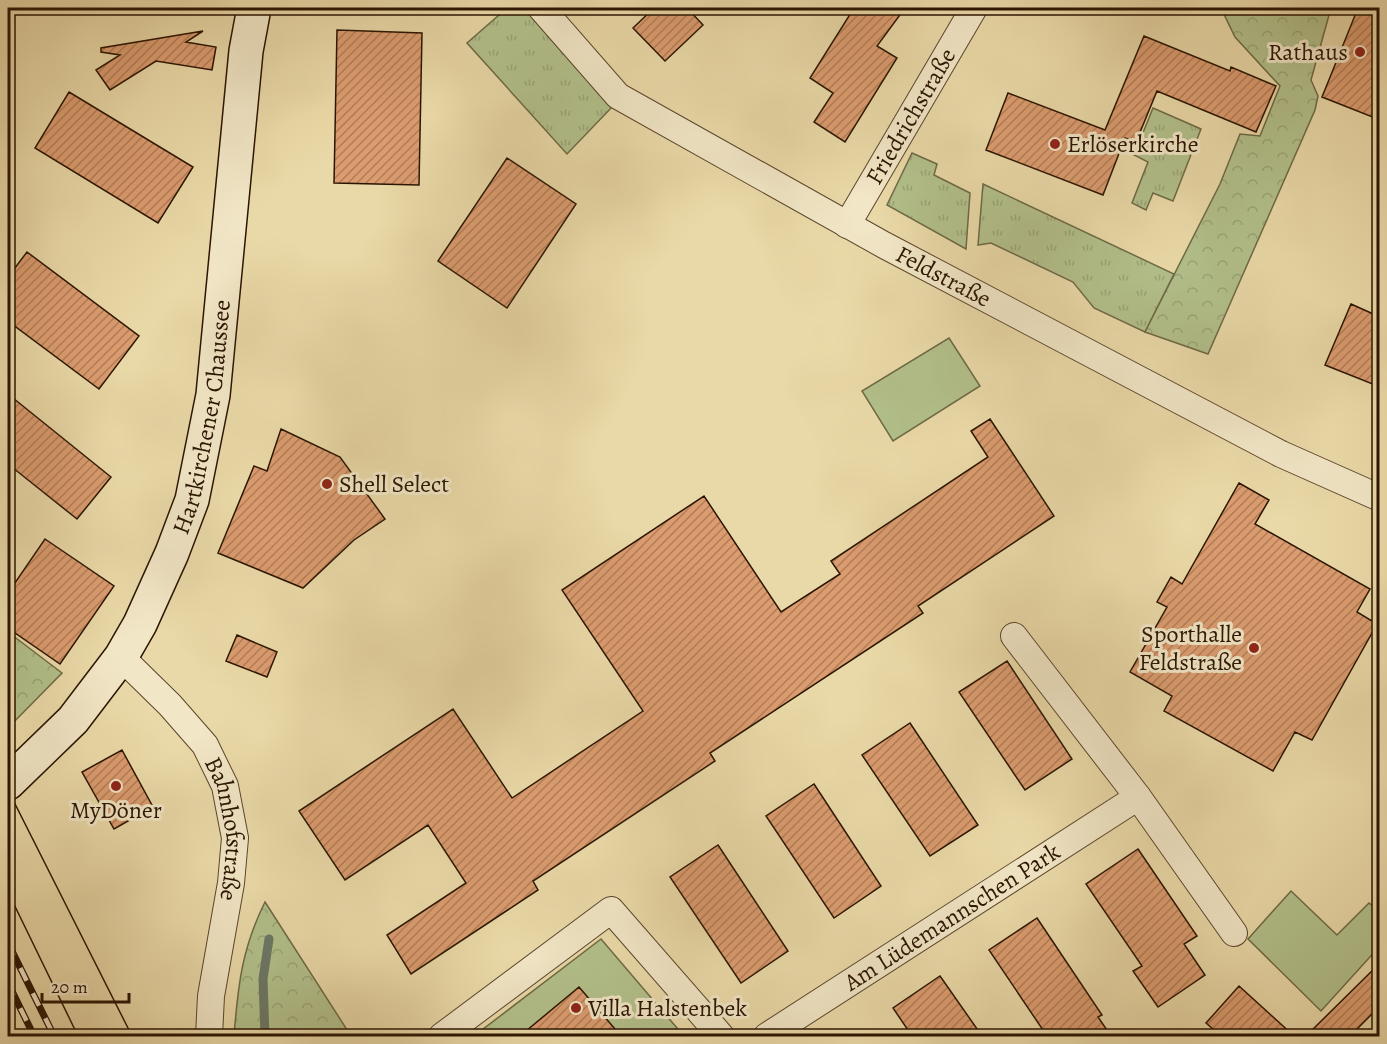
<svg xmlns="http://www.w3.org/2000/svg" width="1387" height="1044" viewBox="0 0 1387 1044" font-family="Alegreya,serif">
<defs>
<pattern id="grass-tufts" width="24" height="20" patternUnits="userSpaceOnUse" patternTransform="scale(1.5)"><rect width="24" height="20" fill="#b2c08b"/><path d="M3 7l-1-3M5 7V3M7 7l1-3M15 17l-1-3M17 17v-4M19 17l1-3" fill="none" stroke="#99a476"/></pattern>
<pattern id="forest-crowns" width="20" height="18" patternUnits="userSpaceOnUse" patternTransform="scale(1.5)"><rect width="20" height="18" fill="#b2c08b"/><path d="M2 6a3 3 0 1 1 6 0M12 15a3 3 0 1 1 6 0" fill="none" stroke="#99a476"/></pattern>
<pattern id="building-hatch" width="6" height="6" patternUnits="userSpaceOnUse" patternTransform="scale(1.5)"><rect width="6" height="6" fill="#db9c6f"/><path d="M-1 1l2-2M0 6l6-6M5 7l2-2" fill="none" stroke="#b27e59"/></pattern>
</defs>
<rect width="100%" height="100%" fill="#ead9a8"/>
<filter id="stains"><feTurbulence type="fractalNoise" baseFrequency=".00333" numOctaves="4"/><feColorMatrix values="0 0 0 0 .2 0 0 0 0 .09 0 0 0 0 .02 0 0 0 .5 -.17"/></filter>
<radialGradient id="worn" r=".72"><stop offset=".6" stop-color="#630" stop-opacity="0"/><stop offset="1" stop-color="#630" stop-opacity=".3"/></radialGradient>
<path fill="url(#grass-tufts)" stroke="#6e6a46" stroke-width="1.5" d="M507 8H528L613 106 567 154 467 43Z
M1153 108 1201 129 1173 201 1153 193 1146 210 1132 203 1148 162 1134 155Z
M912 153 937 164 934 175 970 193 966 249 887 205Z
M983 184 1174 274 1145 332 1094 308 1073 282 991 243 978 245Z"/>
<path fill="url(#forest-crowns)" stroke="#6e6a46" stroke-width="1.5" d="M1221 8H1331L1311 80 1318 96 1315 110 1208 354 1145 332 1220 184 1240 134 1260 136 1280 86 1235 37Z
M8 632 62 673 8 728Z
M265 902 351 1036H234C238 985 242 948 265 902Z"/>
<path fill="#b2c08b" stroke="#6e6a46" stroke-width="1.5" d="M949 338 980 386 893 441 862 391Z
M1291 891 1337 935 1369 903 1379 911V947L1321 1011 1248 939Z
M601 939 677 1028 667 1036H474Z"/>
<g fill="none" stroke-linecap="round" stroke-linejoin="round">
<path stroke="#6c7866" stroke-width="9" d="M265 1036 263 979 269 939"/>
</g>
<path fill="url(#building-hatch)" stroke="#2b1502" stroke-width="1.5" d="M654 8H687L703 25 665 61 633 28Z
M854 8H905L877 46 897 58 845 142 814 122 833 93 810 78Z
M1358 8H1380V120L1322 97Z
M337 30 422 33 419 185 334 183Z
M203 31 186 42 216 47 212 70 156 61 110 90 96 70 120 55 101 52V48Z
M1144 36 1230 71 1231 67 1276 86 1256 132 1157 91 1136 142 1125 138 1103 195 986 150 1008 93 1105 130Z
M69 92 193 167 158 223 35 148Z
M507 158 576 204 507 308 438 261Z
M27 252 139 336 99 389 8 321V277Z
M1351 304 1380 317V387L1325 365Z
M8 394 111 477 77 519 8 464Z
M990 419 1054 516 918 606 923 613 710 753 715 761 533 881 538 890 411 974 387 935 466 883 428 825 345 880 299 811 453 709 512 798 643 711 562 590 704 496 781 612 840 574 831 561 988 457 971 431Z
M281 429 340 457 385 519 354 540 303 588 218 553 254 466 267 471Z
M1239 483 1269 500 1255 524 1370 589 1357 612 1377 624 1312 740 1295 732 1273 771 1164 711 1172 696 1130 672 1167 607 1157 602 1171 577 1182 584Z
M45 539 114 586 60 664 8 628V593Z
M237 635 277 652 267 677 226 661Z
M1007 661 1072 759 1025 790 959 692Z
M910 723 978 825 930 856 862 755Z
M122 750 153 807 114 829 82 772Z
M814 784 881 886 834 918 766 816Z
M718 845 788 951 741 983 670 877Z
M1138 849 1197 936 1184 944 1205 975 1158 1007 1133 971 1142 966 1086 884Z
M1037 918 1102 1015 1098 1017 1111 1036H1047L989 950Z
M1380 963V1006L1350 1036H1306Z
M940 976 982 1036H912L893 1008Z
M1239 986 1294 1036H1221L1206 1023Z
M579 987 621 1036H520Z"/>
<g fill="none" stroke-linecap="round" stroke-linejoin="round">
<g stroke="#5b462c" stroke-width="28">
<g id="minor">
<path id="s1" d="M541 8 618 96 884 245 1281 454 1380 498"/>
<path id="s2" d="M847 225 974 8"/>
<path d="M1014 636 1138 797 1234 933"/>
<path id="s3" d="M121 657 170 705 205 745 225 786 235 838 231 883 211 996 209 1036"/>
<path d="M442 1036 611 910 721 1036"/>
<path id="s4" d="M767 1036 1138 797"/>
</g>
</g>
<g stroke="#2b1502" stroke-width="36">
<g id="secondary">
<path id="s5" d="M8 783 73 720 121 657 140 624 172 553 192 500 213 395 246 51 254 8"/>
</g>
</g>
<use href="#minor" stroke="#f1e6c6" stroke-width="26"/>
<use href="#secondary" stroke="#f1e6c6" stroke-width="33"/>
<path stroke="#2b1502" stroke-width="1.5" d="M8 790 132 1036
M8 892 78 1036"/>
<g stroke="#2b1502" stroke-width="7">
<path id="rail" d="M8 943 54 1036
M8 983 34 1036"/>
</g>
<use href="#rail" stroke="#f1e6c6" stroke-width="4.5" stroke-dasharray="14" stroke-linecap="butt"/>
</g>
<g fill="#8f2418" stroke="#f1e6c6" stroke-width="2">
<circle cx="1360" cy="52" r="6"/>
<circle cx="1055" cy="144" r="6"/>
<circle cx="327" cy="484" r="6"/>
<circle cx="1254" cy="648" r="6"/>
<circle cx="116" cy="786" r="6"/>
<circle cx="576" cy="1008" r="6"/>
</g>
<g text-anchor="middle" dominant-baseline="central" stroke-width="6" stroke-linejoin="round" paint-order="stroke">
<g font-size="24" fill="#2b1502" stroke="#f1e6c6" text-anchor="start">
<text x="1348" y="52" text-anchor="end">Rathaus</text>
<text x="1067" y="144">Erlöserkirche</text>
<text x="339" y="484">Shell Select</text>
<text x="1242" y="634" text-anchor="end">Sporthalle<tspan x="1242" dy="28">Feldstraße</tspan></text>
<text x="116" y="810" text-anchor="middle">MyDöner</text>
<text x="588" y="1008">Villa Halstenbek</text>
</g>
<g font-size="24" fill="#2b1502" stroke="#f1e6c6">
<text stroke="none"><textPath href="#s2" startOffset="126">Friedrichstraße</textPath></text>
<text stroke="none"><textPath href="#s1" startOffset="489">Feldstraße</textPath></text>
<text stroke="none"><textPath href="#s5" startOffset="426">Hartkirchener Chaussee</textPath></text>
<text stroke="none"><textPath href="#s3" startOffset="210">Bahnhofstraße</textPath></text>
<text stroke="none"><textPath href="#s4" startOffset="220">Am Lüdemannschen Park</textPath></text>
</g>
</g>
<rect width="1387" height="1044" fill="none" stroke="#ead9a8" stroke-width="30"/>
<rect x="9" y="9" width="1369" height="1026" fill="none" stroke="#2b1502" stroke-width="3"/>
<rect x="15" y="15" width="1357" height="1014" fill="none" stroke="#2b1502" stroke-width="1.5"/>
<path d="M42 993v9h87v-9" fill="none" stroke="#2b1502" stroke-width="3"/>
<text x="51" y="993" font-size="18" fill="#2b1502" stroke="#f1e6c6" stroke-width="4.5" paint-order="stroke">20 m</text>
<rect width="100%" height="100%" filter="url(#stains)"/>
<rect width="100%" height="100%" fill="url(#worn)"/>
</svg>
